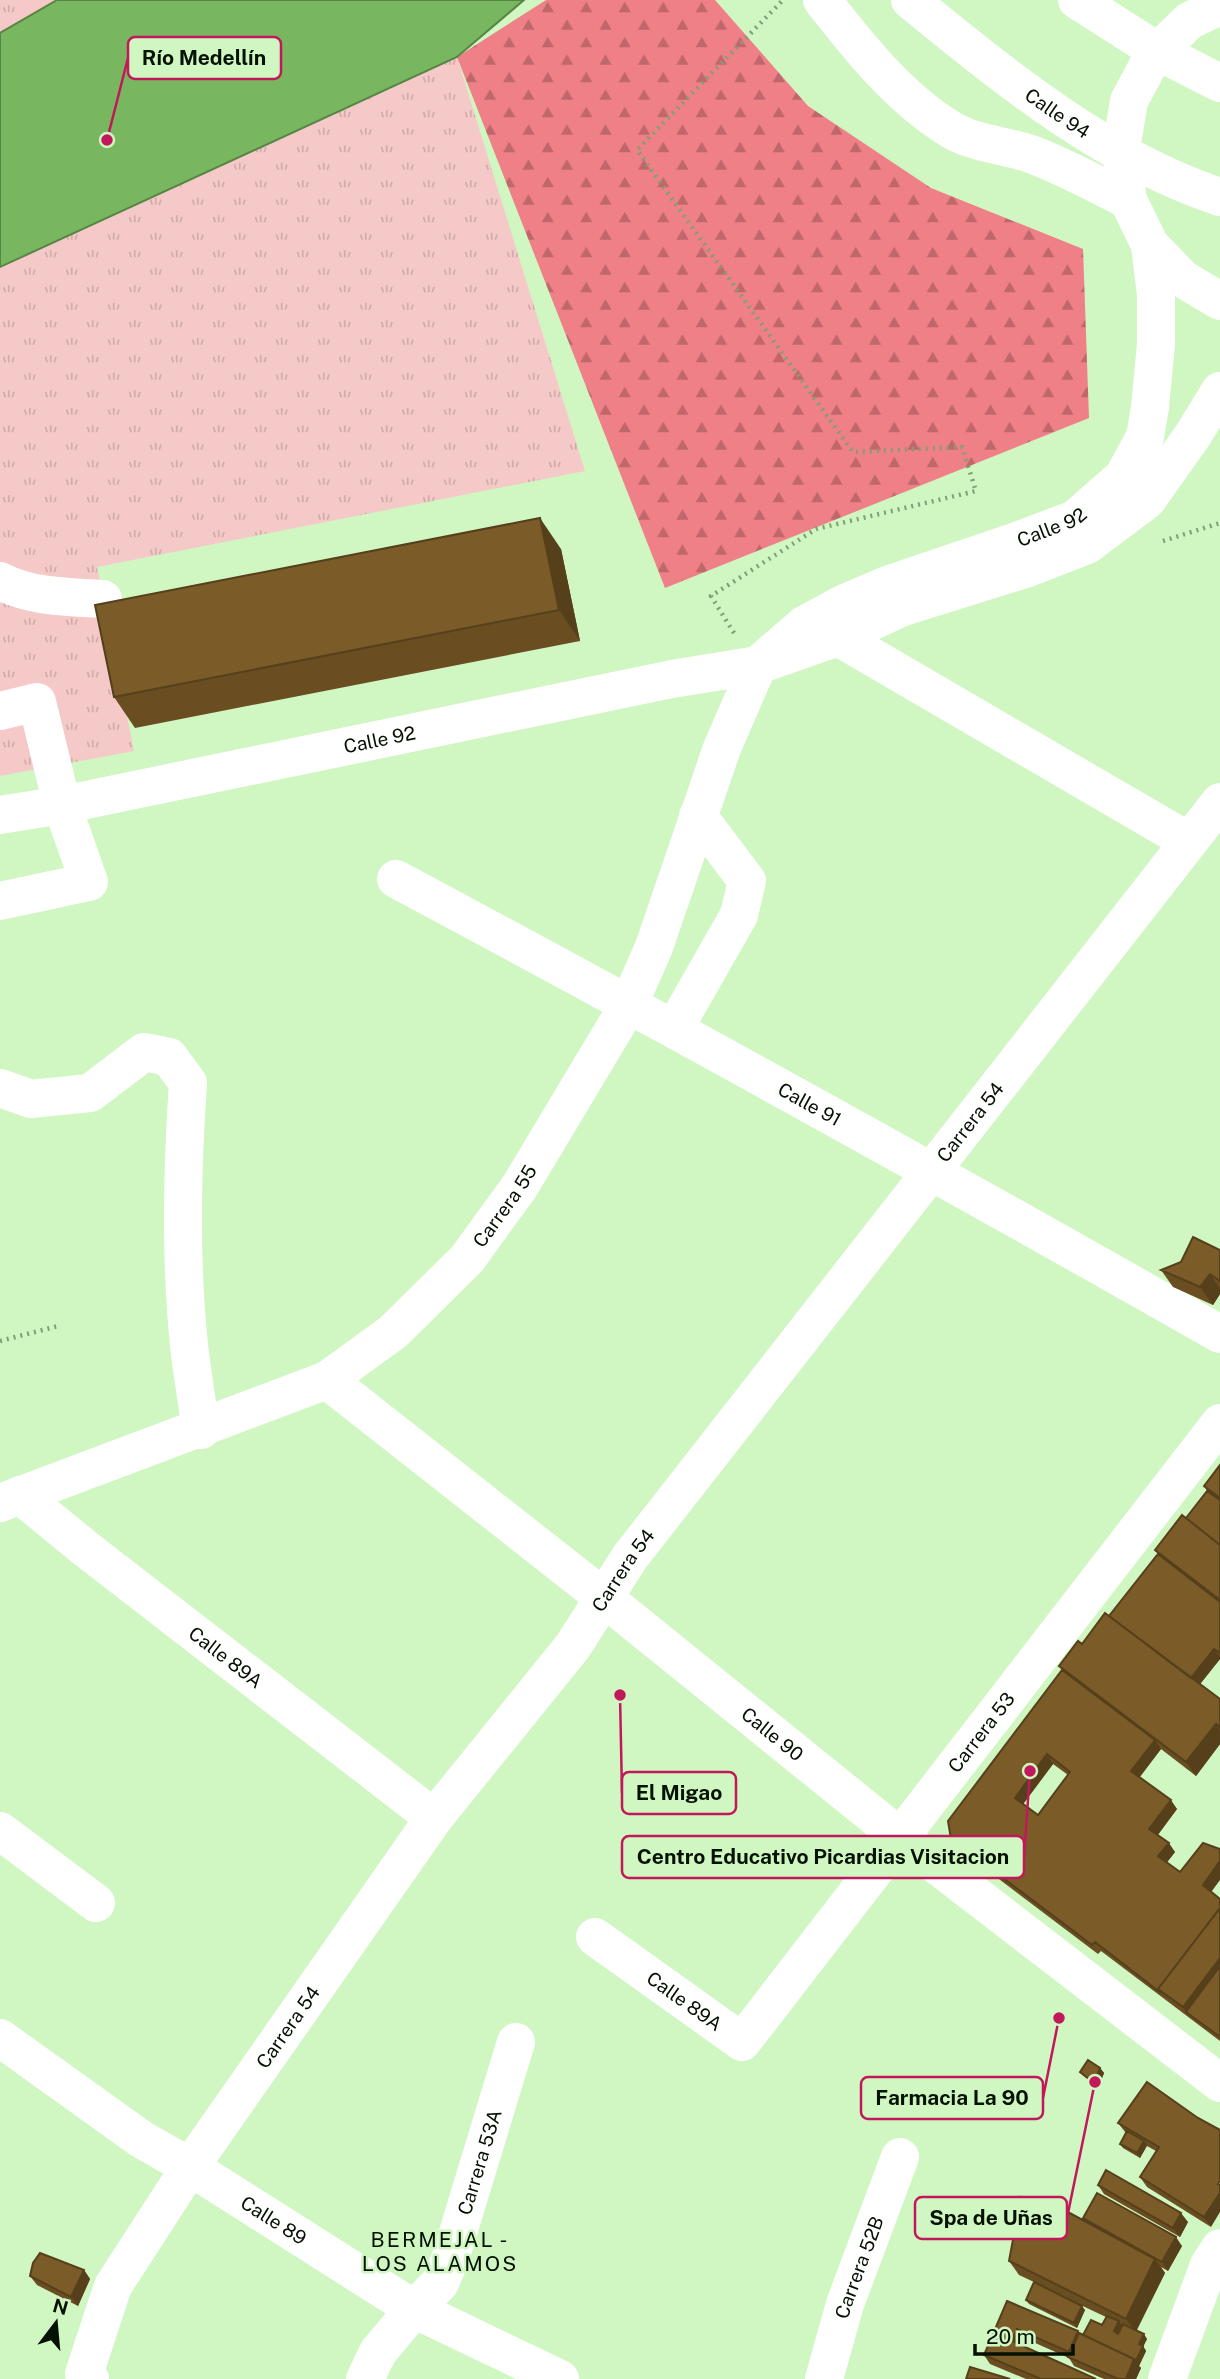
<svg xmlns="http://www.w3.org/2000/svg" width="1220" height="2379" viewBox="0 0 1220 2379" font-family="'Public Sans',sans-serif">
<defs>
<pattern id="grass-tufts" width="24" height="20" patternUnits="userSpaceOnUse" patternTransform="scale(1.75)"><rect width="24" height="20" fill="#f6c9c9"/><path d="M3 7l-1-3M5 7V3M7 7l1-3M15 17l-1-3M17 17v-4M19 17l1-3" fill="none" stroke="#d1acab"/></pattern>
<pattern id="forest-firs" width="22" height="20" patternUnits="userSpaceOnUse" patternTransform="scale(1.75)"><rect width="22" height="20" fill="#ef8087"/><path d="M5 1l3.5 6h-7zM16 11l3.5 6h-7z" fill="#c0676c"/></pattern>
</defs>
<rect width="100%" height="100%" fill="#d0f6c2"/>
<path fill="url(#grass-tufts)" d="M0 0H57L0 33Z
M457 57 585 471 97 567 134 751 0 776V267Z"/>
<path fill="url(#forest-firs)" d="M546 0H715L808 106 931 188 1083 249 1089 418 665 588 457 57Z"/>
<path fill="#78b760" stroke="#568544" stroke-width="2" d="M57 0H524L457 57 0 267V33Z"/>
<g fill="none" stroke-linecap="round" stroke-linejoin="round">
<path stroke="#829e79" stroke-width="4.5" stroke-dasharray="2 5" stroke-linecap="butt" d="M1163 541 1220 523
M734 633 711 596 816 529 976 491 962 447 853 452 637 150 783 0
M0 1341 58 1326"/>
<g stroke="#fff" stroke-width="38">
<path id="s1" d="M910 0C1005 77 1102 158 1220 197"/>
<path d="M1077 0 1157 51 1220 83"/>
<path d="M0 581C30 597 69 597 103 599"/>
<path d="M838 637 1188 841"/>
<path d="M0 711 37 702 62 805 89 882 0 901"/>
<path id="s2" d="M396 879C673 1027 947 1179 1220 1334"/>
<path d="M674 1029 739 915 747 881 698 816"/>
<path d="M0 1088 31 1099 90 1093 144 1052 169 1057 188 1083C182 1169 180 1258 189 1345 192 1373 197 1401 201 1430"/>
<path id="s3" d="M327 1380 603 1597 900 1837 1220 2083"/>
<path id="s4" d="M20 1495 86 1549 434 1818"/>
<path d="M0 1831 96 1903"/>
<path id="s5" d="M595 1937 742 2042 1220 1423"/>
<path id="s6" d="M0 2038 141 2139 190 2167 414 2309 560 2379"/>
<path id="s7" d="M90 2379 84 2374 113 2286 190 2167 434 1818 573 1646 630 1557 1220 802"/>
<path id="s8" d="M365 2379 378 2352 414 2309 440 2283 450 2259 516 2042"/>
<path id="s9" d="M824 2379 845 2304 900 2157"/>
<path d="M1167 2379 1209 2265 1220 2248"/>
</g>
<g stroke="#fff" stroke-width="38">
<path d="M822 0C858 46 899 98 950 129 974 144 1005 145 1031 154 1065 167 1096 184 1128 200"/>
<path d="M1220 6 1189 21 1153 56 1129 101 1121 150 1128 200 1150 245 1183 279 1220 301"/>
<path id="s10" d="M0 815 62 805 672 679 758 665 838 637 903 607 1028 568 1087 545 1147 500 1193 435 1220 391"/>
<path id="s11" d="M0 1503 327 1380 393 1332 467 1259 520 1186 629 1004 654 947 722 748 758 665 804 625 843 604 887 585 1017 541 1075 519 1123 477 1145 437 1150 407 1156 344V295L1150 245"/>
</g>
</g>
<path fill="#6a4e22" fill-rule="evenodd" d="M561 549 580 641 135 728 114 697Z
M1220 1250V1294L1213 1305 1173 1287 1161 1270Z
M1220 1465V1659L1200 1684 1220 1699V1744L1196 1776 1161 1749 1140 1777 1177 1809 1158 1835 1175 1852 1167 1862 1220 1899V2041L1101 1951 1098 1954 958 1848 951 1839 1062 1670 1059 1666 1109 1616 1158 1554 1155 1550 1186 1518 1207 1491 1204 1486ZM1053 1764 1068 1775 1038 1815 1023 1804Z
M1100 2068 1104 2073 1098 2088 1084 2076 1080 2072Z
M1147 2082 1211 2227 1147 2187 1140 2177 1156 2151 1147 2146 1140 2158 1123 2148 1120 2144 1126 2133 1118 2123Z
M1098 2185 1188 2222 1180 2237 1104 2194Z
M1083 2218 1182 2246 1168 2271 1161 2267 1165 2273 1136 2330 1147 2339 1143 2346 1146 2351 1139 2366 1141 2368 1136 2379H1104L1074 2366 1069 2358 1024 2338 1021 2345 1096 2379H1026L990 2364 984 2355 1007 2301 1078 2331 1083 2335 1102 2325 1106 2317 1072 2301 1085 2310 1077 2328 1029 2304 1026 2300 1034 2282 1019 2275 1009 2261 1087 2222Z
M84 2270 90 2279 78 2306 37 2285 30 2276Z"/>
<path fill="#56401b" d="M540 518 561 549 580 641 559 610Z
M1210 1274 1220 1289V1294L1213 1305 1200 1287Z
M1214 1649 1220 1657V1659L1197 1688 1190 1679Z
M1216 1724 1220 1730V1744L1196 1776 1186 1762Z
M1155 1740 1161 1749 1137 1780 1131 1771Z
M1047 1754 1053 1764 1021 1807 1015 1798Z
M1171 1800 1177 1809 1155 1838 1149 1829Z
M1169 1843 1175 1852 1165 1865 1158 1856Z
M1220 1861V1880L1209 1895 1203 1885Z
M1220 1958V1984L1186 2012 1183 2007Z
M1100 2068 1104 2073 1098 2088 1094 2083Z
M1144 2141 1147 2145 1140 2158 1137 2153Z
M1220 2193V2212L1211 2227 1204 2217Z
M1181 2213 1188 2222 1180 2237 1173 2228Z
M1176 2237 1182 2246 1168 2271 1162 2262Z
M1155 2259 1165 2273 1136 2332 1126 2319Z
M84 2270 90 2279 78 2306 71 2297Z
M1082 2306 1085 2310 1077 2328 1074 2323Z
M1119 2321 1122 2326 1117 2336 1114 2331Z
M1017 2329 1024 2338 1018 2351 1012 2341Z
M1144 2334 1147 2339 1142 2349 1139 2344Z
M1143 2346 1146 2351 1139 2366 1141 2368 1136 2379H1126L1134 2359Z"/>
<path fill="#7b5b27" stroke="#56401b" stroke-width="2" fill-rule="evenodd" d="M540 518 559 610 114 697 95 605Z
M1193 1237 1220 1250V1281L1210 1274 1200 1287 1161 1270 1181 1262Z
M1220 1465V1498L1204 1486Z
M1207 1491 1220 1500V1545L1186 1518Z
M1182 1515 1220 1545V1600L1155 1550Z
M1158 1554 1220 1602V1653L1214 1649 1191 1678 1109 1616Z
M1105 1613 1220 1699V1727L1216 1724 1186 1762 1059 1666 1078 1641 1082 1644Z
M1062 1670 1155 1740 1131 1771 1171 1800 1149 1829 1169 1843 1158 1856 1180 1872 1203 1843 1220 1849V1861L1203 1885 1220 1899V1908L1158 1989 1161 1993 1095 1942 1092 1945 951 1839 948 1821ZM1047 1754 1070 1772 1038 1815 1015 1798Z
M1220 1908V1958L1183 2007 1158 1989Z
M1220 1966V2037L1186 2012Z
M1088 2060 1100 2068 1094 2083 1080 2072Z
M1147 2082 1198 2118 1220 2130V2181L1218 2184 1220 2185V2193L1204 2217 1140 2177 1159 2147 1118 2123Z
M1127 2131 1144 2141 1137 2153 1120 2144Z
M1106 2170 1181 2213 1173 2228 1098 2185Z
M1097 2193 1176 2237 1162 2262 1083 2218Z
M1021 2197 1051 2209 1053 2204 1155 2259 1126 2319 1009 2261Z
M40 2253 84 2270 71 2297 30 2276 33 2263Z
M1034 2282 1082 2306 1074 2323 1026 2300Z
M1007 2301 1078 2331 1069 2352 1017 2329 1012 2341 1096 2379H1041L984 2355Z
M1107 2316 1119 2321 1114 2331 1118 2334 1123 2324 1144 2334 1139 2344 1143 2346 1136 2361 1134 2359 1083 2335 1091 2320 1102 2325Z
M1079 2333 1134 2359 1126 2379H1118L1068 2357Z
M970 2367 1010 2379H966Z"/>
<g text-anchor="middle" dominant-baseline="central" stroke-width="5" stroke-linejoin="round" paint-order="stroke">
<g font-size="19" fill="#051102" stroke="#d0f6c2">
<text stroke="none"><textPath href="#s1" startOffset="186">Calle 94</textPath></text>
<text stroke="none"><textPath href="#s11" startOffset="1528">Calle 92</textPath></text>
<text stroke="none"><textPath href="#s10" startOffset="387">Calle 92</textPath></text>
<text stroke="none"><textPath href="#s2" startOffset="471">Calle 91</textPath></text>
<text stroke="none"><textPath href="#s7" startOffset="1547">Carrera 54</textPath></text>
<text stroke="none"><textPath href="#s11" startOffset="600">Carrera 55</textPath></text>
<text stroke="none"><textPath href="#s7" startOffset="980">Carrera 54</textPath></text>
<text stroke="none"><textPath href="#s4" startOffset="262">Calle 89A</textPath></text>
<text stroke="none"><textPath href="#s5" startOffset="572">Carrera 53</textPath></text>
<text stroke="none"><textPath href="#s3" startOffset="569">Calle 90</textPath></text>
<text stroke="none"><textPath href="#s5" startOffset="110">Calle 89A</textPath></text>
<text stroke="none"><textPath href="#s7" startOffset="413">Carrera 54</textPath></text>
<text stroke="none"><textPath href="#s8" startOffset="250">Carrera 53A</textPath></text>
<text stroke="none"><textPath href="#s6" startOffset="329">Calle 89</textPath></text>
<text stroke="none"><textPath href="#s9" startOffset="117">Carrera 52B</textPath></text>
</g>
<g font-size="21" letter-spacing="2" fill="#051102" stroke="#d0f6c2">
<text x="440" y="2239">BERMEJAL -<tspan x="440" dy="24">LOS ALAMOS</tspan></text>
</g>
</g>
<path fill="none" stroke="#c2185b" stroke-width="2.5" d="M107 140L128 58M620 1695L622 1793M1030 1771L1024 1857M1059 2018L1043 2098M1095 2082L1067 2218"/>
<g fill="#c2185b" stroke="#d0f6c2" stroke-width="2.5">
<circle cx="107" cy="140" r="7"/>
<circle cx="620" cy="1695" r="7"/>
<circle cx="1030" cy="1771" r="7"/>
<circle cx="1059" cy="2018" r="7"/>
<circle cx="1095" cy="2082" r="7"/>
</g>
<g fill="#d0f6c2" stroke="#c2185b" stroke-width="2.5">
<rect x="128" y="37" width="153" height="42" rx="7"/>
<rect x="622" y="1772" width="114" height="42" rx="7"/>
<rect x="622" y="1836" width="402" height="42" rx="7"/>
<rect x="861" y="2077" width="182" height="42" rx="7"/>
<rect x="915" y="2197" width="152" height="42" rx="7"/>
</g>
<g font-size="21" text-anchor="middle" font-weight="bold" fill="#051102">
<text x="204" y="65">Río Medellín</text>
<text x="679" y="1800">El Migao</text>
<text x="823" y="1864">Centro Educativo Picardias Visitacion</text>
<text x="952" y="2105">Farmacia La 90</text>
<text x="991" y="2225">Spa de Uñas</text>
</g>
<g transform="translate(56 2323) rotate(16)" stroke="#d0f6c2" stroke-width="5" paint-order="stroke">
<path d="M0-5L12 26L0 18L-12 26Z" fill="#051102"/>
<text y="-10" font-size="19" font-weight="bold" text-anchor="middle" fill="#051102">N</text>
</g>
<path d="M975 2344v10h98v-10" fill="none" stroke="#051102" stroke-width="3.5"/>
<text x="986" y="2344" font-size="21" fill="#051102" stroke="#d0f6c2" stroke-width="5" paint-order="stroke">20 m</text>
</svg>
